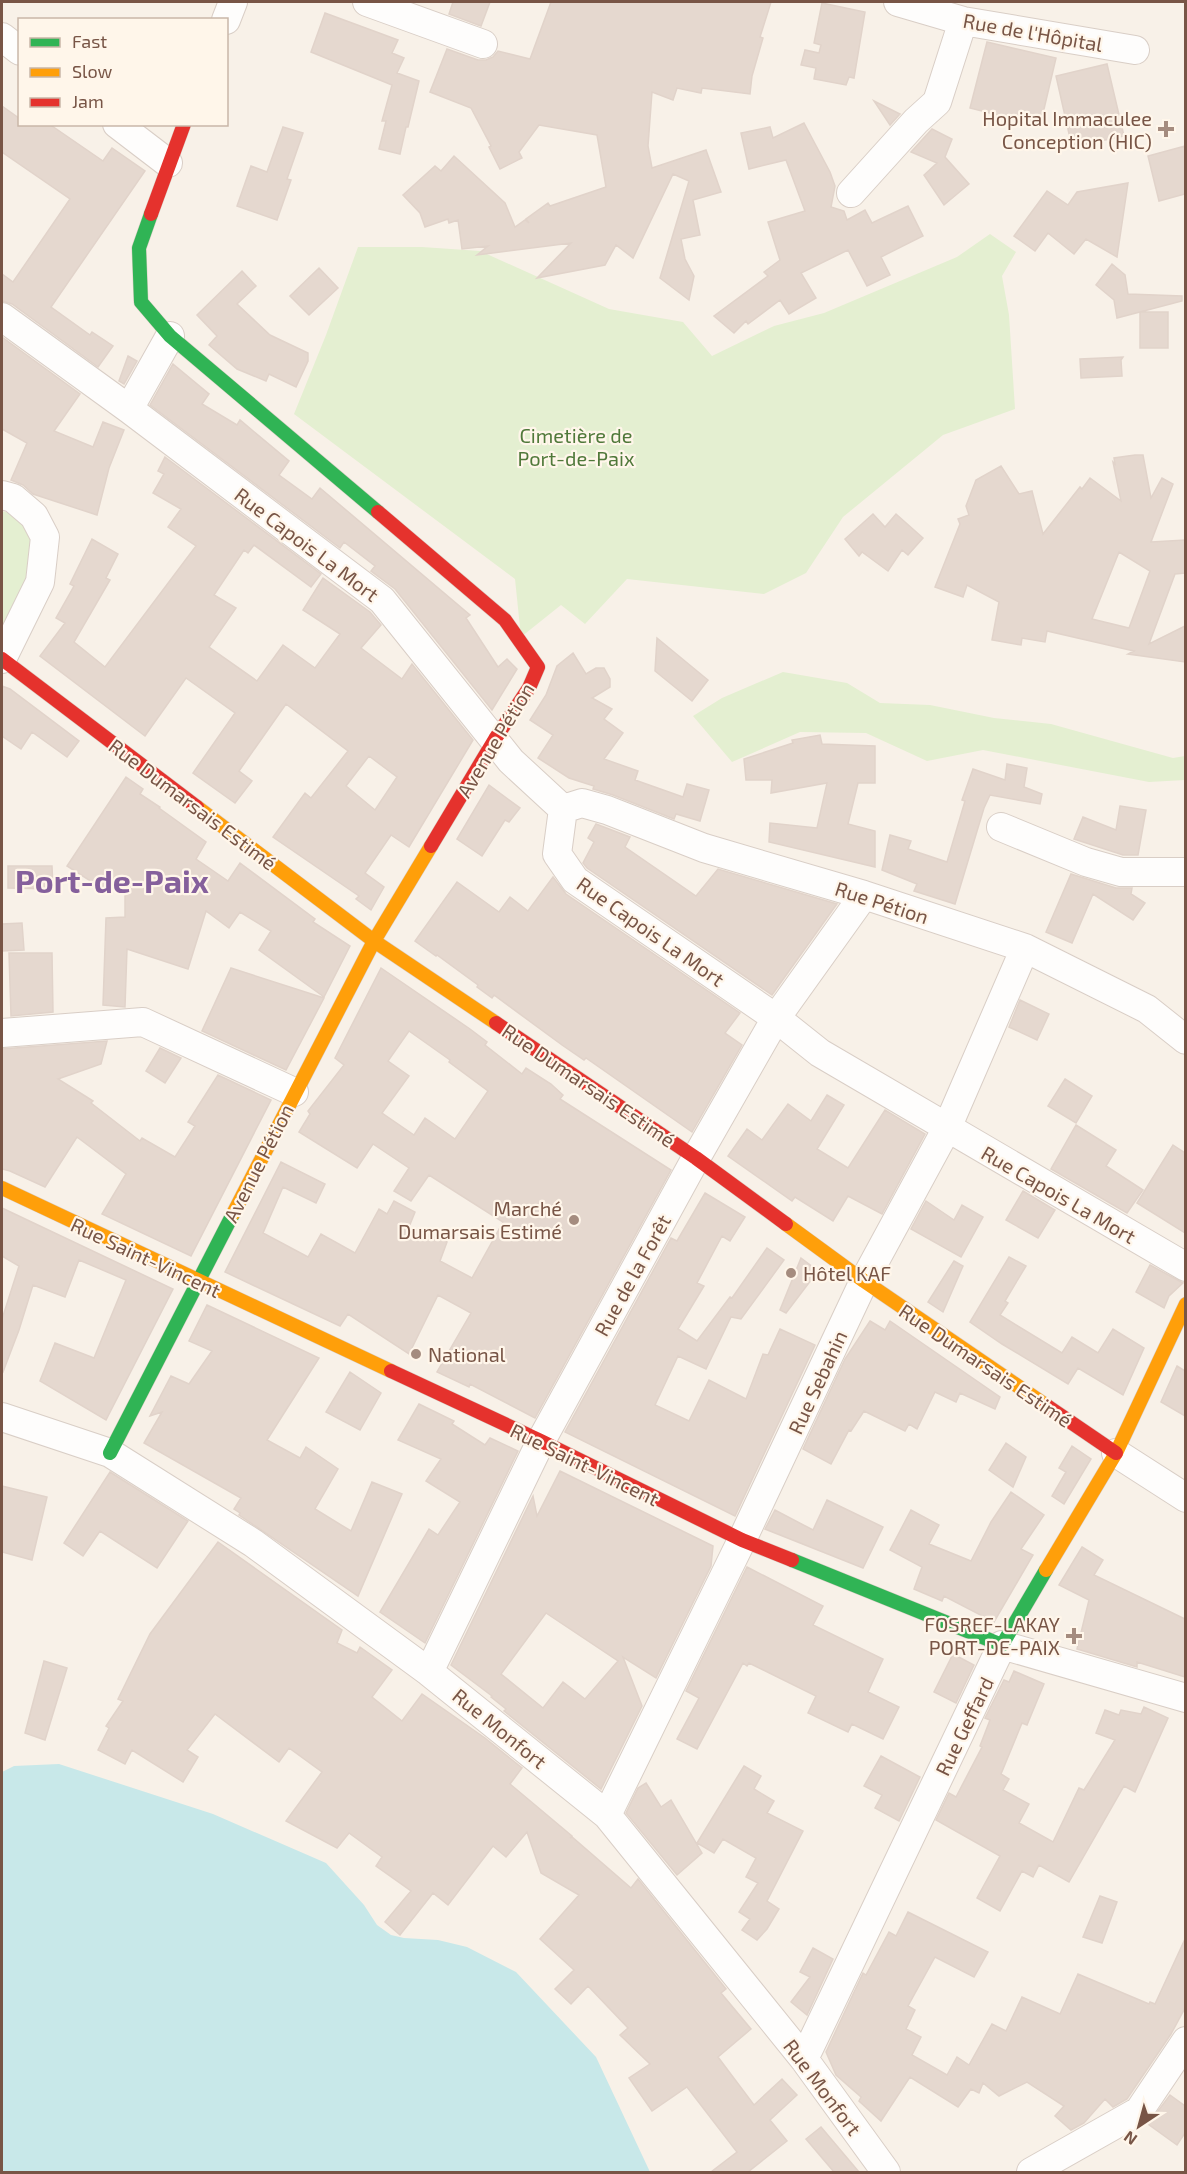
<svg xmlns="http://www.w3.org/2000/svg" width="1187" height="2174" viewBox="0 0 1187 2174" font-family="'Exo 2',sans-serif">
<rect width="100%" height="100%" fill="#f8f1e8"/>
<path fill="#e4efd1" d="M990 234 1016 252 1002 276 1009 315 1015 409 943 435 843 517 806 573 764 594 627 579 585 624 561 605 521 637 515 579 294 414 326 335 358 247H422L480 251 609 309 683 322 712 356 774 326 824 313 957 257Z
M2 511 21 516 37 545 31 573 2 636Z
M783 672 847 683 880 703 930 705 994 718 1051 724 1173 758 1185 756V780L1149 782 983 750 927 761 866 733 800 732 732 762 693 716 722 698Z"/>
<path fill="#c8e8e9" d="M59 1764 213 1814 326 1863 364 1905 377 1925 391 1935 404 1938 438 1940 467 1947 516 1972 596 2057 650 2172H2V1772L14 1766Z"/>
<path fill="#e5d8cf" stroke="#e1d3ca" stroke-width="1.5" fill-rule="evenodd" d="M453 2H490L481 26 449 14Z
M551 2H771L760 37 763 38 752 76 750 94 702 88 701 93 677 88 673 100 652 92 648 146 652 168 706 150 721 192 693 200 700 235 681 239 685 259 694 276 689 300 660 278 689 181 673 174 633 258 616 245 605 265 537 278 571 243 477 255 488 246 462 249 458 220 449 223 448 219 425 227 420 213 403 195 435 166 441 171 454 156 505 203 515 227 525 220 529 223 526 219 548 203 550 206 606 187 597 135 539 125 519 152 522 158 500 169 489 147 491 146 471 108 430 92 447 49 478 60H486L493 57 498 51 530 59Z
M822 3 865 12 854 78 849 77 846 85 814 79 816 68 801 65 805 50 819 53 821 45 814 43Z
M325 13 398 40 392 53 404 58 397 73 419 81 408 127H406L400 154 379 149 386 121H382L392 85 311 52Z
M987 42 1056 58 1040 126 970 108Z
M1107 64 1124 136 1072 147 1056 76Z
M874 101 900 114 890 125Z
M2 106 20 119V124H49L103 161 112 148 145 171 51 307 90 335 92 332 113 346 98 367 12 304 2 301V274L13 282 70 199 2 152Z
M804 123 830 172 835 186 831 207 844 211 847 220 865 210 872 223 908 206 923 236 881 257 890 275 867 286 848 250 801 273 816 298 789 314 780 300 748 324 746 321 734 333 714 316 768 276 764 272 780 260 768 222 805 211 786 160 749 169 741 133 770 127 773 138Z
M283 127 303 133 287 179 291 180 277 220 237 206 251 166 267 172Z
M932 129 952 139 945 157 969 184 944 205 924 175 937 163 911 152Z
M1185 146V194L1159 201 1148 156Z
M1128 183 1117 257 1086 239 1074 254 1048 233 1035 251 1014 236 1047 191 1068 205 1077 192Z
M1112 264 1125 275 1128 294 1182 296V301L1117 318 1114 300 1096 285Z
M319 268 338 288 309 315 290 296Z
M242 271 256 286 237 304 270 335 308 353V361L296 387 269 374 266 381 237 369 209 345 217 336 197 315Z
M1140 312H1168V348H1140Z
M2 337 80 394 54 431 93 447 103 422 124 430 109 468 97 515 33 494 23 485 11 480 27 443 2 429Z
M128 356 137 361 124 384 119 381Z
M1123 357 1121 360 1122 376 1081 378 1080 359Z
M173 364 209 394 202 404 237 425 240 420 289 461 279 475 312 499 320 488 470 615 466 618 498 667 507 659 517 669 492 710 395 589 371 571 375 566 344 542 340 548 150 405Z
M1135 455H1143L1151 498 1162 478 1173 484 1151 542 1185 540V573L1175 574 1149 644 1185 626V662L1128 654 1134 651 1047 631 1045 642 1022 638 1021 645 992 640 999 602 967 585 963 597 935 587 960 524 958 519 969 515 966 506 976 480 1001 466 1019 494 1032 491 1043 534 1080 487 1082 489 1090 478 1121 501 1113 462 1115 464 1114 458ZM1119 552 1150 571 1129 628 1092 619Z
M165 457 321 574 311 587 254 545 248 553 244 550 214 595 236 608 209 647 257 681 283 645 315 668 340 634 303 610 323 578 370 612 381 625 361 648 402 679 412 664 473 740 409 847 391 835 365 873 384 887 371 910 356 899 359 896 273 837 305 793 311 798 348 751 286 704 239 771 252 781 235 803 193 773 235 713 186 678 145 736 40 656 65 623 56 618 74 586 70 584 92 539 118 554 106 578 110 580 74 642 105 667 196 546 168 527 181 509 153 493 164 474 158 471ZM369 756 397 777 375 810 346 786Z
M873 514 885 527 896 514 923 538 908 555 902 550 888 571 862 552 859 556 845 539Z
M657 638 708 680 692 701 655 671Z
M573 653 586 674 596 668H604L610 679V687L592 698 612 709 604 719 623 733 604 759 638 771 635 780 683 797 687 784 709 790 700 821 676 814 674 819 613 795 593 789 594 786 569 778 538 758 553 735 530 720 546 695 557 666Z
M2 686 10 689 79 741 67 757 32 732 21 749 2 736Z
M820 735 822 744 875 746V783H858L848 824 875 831V867L769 842 770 823 817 828 827 783 771 793 772 780H746L744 759 793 743 792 740Z
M1007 764 1027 768 1024 787 1042 794 1040 804 990 795 984 808 955 904 914 891 917 884 882 870 890 835 911 841 908 849 947 862 965 801 962 800 973 769 1005 780Z
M126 777 143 789 140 794 160 807 159 808 206 842 196 859 228 881 240 863 315 919 313 922 350 946 324 997 259 950 271 931 240 912 229 928 206 911 188 969 127 949 125 1007 103 1005 106 918 125 917V889H103L67 866Z
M489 785 520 808 509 822 505 820 482 856 457 839Z
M1120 806 1146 810 1138 855H1123L1074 839 1083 817 1116 830Z
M596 824 630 837 625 847 696 896 718 869 837 904 772 995 587 868 583 863 594 842 588 838Z
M8 866H52L53 889 8 888Z
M1071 874 1116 888H1132L1131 894 1145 903 1133 920 1093 894 1072 943 1046 932Z
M553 877 566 894 740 1013 725 1033 742 1045 692 1132 586 1058 584 1060 562 1045 494 995 492 998 477 987 478 985 437 955 436 956 415 941 457 882 499 912 510 897 528 911Z
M22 923 24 950 2 951V924Z
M9 953H52L53 1012 11 1016Z
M231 968 324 998 286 1070 202 1031Z
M381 968 470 1029 487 1042 485 1045 522 1074 526 1068 551 1084 563 1095 560 1099 671 1170 535 1418 470 1384 469 1387 437 1372 471 1313 438 1295 409 1354 348 1314 340 1326 225 1272 281 1162 325 1184 316 1203 283 1187 263 1233 308 1257 321 1234 355 1253 379 1209 387 1214 394 1201 415 1212 409 1227 447 1242 440 1261 472 1278 503 1222 429 1175 411 1201 394 1191 409 1168 373 1144 357 1168 299 1132 310 1114 308 1111 344 1065 335 1058ZM409 1031 450 1060 449 1062 488 1091 455 1139 425 1118 414 1135 382 1113 409 1076 388 1061Z
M1020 1000 1049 1014 1037 1040 1009 1027Z
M107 1041 101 1064 58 1079 93 1101 91 1103 140 1141 142 1138 175 1157 195 1126 188 1122 218 1075 271 1100 191 1256 102 1214 126 1174 77 1137 45 1187 10 1171 2 1169V1049Z
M160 1048 181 1058 165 1083 146 1071Z
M1065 1079 1092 1096 1076 1123 1048 1106Z
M827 1095 844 1105 817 1149 848 1168 885 1110 925 1134 882 1214 848 1196 833 1221 795 1197 792 1201 728 1156 747 1129 762 1140 788 1104 811 1121Z
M1076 1125 1116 1150 1106 1166 1143 1190 1127 1213 1051 1169Z
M1173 1145 1185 1153V1233L1137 1203Z
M1023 1191 1055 1210 1038 1238 1006 1220Z
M705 1193 745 1217 730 1241 722 1236 697 1283 704 1286 678 1329 697 1341 730 1297 732 1298 767 1248 784 1260 741 1319 731 1317 706 1369 678 1356 655 1405 689 1421 709 1380 746 1399 763 1354 768 1355 780 1329 815 1345 735 1516 565 1432 671 1238 677 1241Z
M926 1201 954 1220 962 1205 983 1217 961 1257 911 1229Z
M2 1208 173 1289 106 1420 40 1381 55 1343 94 1358 126 1280 79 1260 65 1297 33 1285 19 1330 3 1372 2 1371V1319L19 1266 2 1256Z
M1009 1257 1026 1266 1005 1301 1008 1303 1000 1315 1062 1353 1072 1337 1098 1353 1113 1329 1144 1348 1123 1395 1078 1368 1068 1384 1002 1344 970 1322Z
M801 1258 818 1271 786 1313 780 1310Z
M954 1261 963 1266 943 1312 928 1302Z
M1150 1265 1183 1283 1169 1296 1164 1308 1136 1292Z
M207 1305 319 1358 267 1440 300 1458 306 1447 338 1469 315 1509 351 1531 372 1482 402 1494 358 1596 239 1515 240 1513 234 1509 241 1498 144 1443 162 1412 150 1416 171 1376 189 1384 212 1351 189 1341Z
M870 1321 885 1330 890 1321 1000 1397 995 1409 960 1393 956 1402 935 1392 917 1429 909 1424 905 1431 864 1411 851 1431 849 1430 831 1464 803 1449 845 1359Z
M1177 1366 1185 1371V1416L1161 1402Z
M350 1372 381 1393 360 1430 326 1412Z
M419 1404 454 1421 452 1424 485 1445 490 1438 518 1451 425 1643 380 1612 429 1529 438 1535 460 1502 426 1481 441 1459 398 1440Z
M1006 1443 1026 1457 1013 1487 989 1470Z
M1072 1446 1091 1459 1064 1504 1052 1496 1066 1472 1059 1468Z
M560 1471 713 1546 711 1566 656 1678 623 1657 642 1706 601 1789 504 1711 506 1709 491 1697 492 1696 451 1665 533 1496 537 1516ZM546 1613 618 1661 585 1699 563 1682 543 1708 501 1674Z
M110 1472 188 1521 157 1568 100 1531 83 1556 64 1543Z
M2 1486 47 1497 32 1560 2 1552Z
M1011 1492 1044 1515 1021 1549 1033 1555 994 1622 944 1596 942 1601 914 1589 922 1567 890 1550 911 1510 939 1525 929 1544 971 1561 991 1522Z
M827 1500 883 1527 863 1568 765 1529 775 1510 813 1530Z
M218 1542 342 1630 337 1643 357 1653 360 1647 392 1670 372 1697 402 1721 422 1694 485 1738 522 1768 510 1784 572 1836 570 1838 572 1837 631 1888 638 1879 726 1989 721 1993 751 2029 718 2057 754 2105 782 2079 797 2095 770 2120 787 2141 748 2172H711L737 2152 687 2087 652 2111 629 2078 650 2064 620 2035 628 2028 588 1986 571 2004 555 1989 574 1970 540 1939 579 1895 541 1873 527 1832 506 1857 493 1846 448 1905 433 1893 400 1935 385 1922 411 1891 376 1866 382 1857 349 1833 337 1848 286 1821 322 1772 289 1748 279 1762 215 1714 187 1750 198 1757 183 1782 132 1750 125 1764 98 1750 109 1728 106 1726 123 1701 118 1699 150 1634Z
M1082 1547 1103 1560 1094 1575 1185 1619V1677L1137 1662V1667L1077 1649 1089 1600 1059 1585Z
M747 1567 823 1606 813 1625 883 1659 868 1692 899 1707 883 1739 852 1724 848 1732 808 1713 816 1696 749 1663 747 1666 743 1663 697 1749 677 1739 699 1698 686 1691Z
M953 1654 974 1665 956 1703 934 1692Z
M44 1661 67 1668 45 1740 25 1733Z
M1014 1671 1044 1684 1027 1725 1022 1723 1001 1774 1009 1779 1003 1790 1029 1804 1019 1823 1053 1842 1079 1788 1084 1790 1115 1740 1096 1733 1105 1710 1119 1715 1121 1710 1141 1714 1144 1707 1168 1718 1135 1792 1124 1786 1069 1882 1039 1865 1033 1877 1022 1871 1000 1911 977 1898 1000 1856 936 1820 949 1793 956 1797 982 1747 980 1746 990 1720 985 1718 1004 1680 1009 1682Z
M881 1756 920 1777 899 1821 875 1808 882 1795 864 1786Z
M744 1766 761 1776 754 1789 774 1801 767 1813 803 1831 767 1901 779 1909 767 1929 757 1940 742 1930 750 1919 739 1912 758 1883 746 1877 756 1858 723 1839 714 1853 697 1843Z
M646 1783 661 1807 671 1800 702 1853 677 1875 626 1813 638 1788Z
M1100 1896 1117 1902 1102 1943 1083 1937Z
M908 1912 988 1952 974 1977 935 1957 908 2006 915 2010 906 2029 921 2037 912 2055 947 2075 957 2057 969 2065 992 2024 1006 2031 1022 1997 1060 2014 1078 1974 1149 2004 1150 2002 1155 2004 1185 1939V2008L1171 2034 1127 2099 1113 2107 1105 2099 1084 2123 1071 2130 1055 2116 1064 2106 1027 2082 999 2096 983 2083 979 2093 971 2089 958 2107 910 2077 881 2121 859 2101 861 2097 836 2075 826 2052 863 1973 866 1975 889 1932 896 1936Z
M813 1948 833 1959 807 2015 791 2002 810 1977 800 1972Z
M1170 2095 1185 2106V2133L1177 2145 1148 2124Z
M821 2127 859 2172H834L806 2139Z"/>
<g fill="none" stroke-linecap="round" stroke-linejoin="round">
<g stroke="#d9cec6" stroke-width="30">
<path id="street" d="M367 2 483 44
M898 2 963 21 1135 50
M226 20 233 2
M2 37 20 51
M117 124 168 163
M851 193 916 121 937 102 963 21
M2 317 129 409 382 600 511 761 563 809
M129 409 170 336
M2 495 13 498 34 516 45 537 40 582 2 659
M563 809 557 854 575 880 776 1018 820 1053 1186 1267
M563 809 582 803 607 810 704 848 864 895 1025 948 1147 1009 1186 1040
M1001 827 1086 862 1121 872H1186
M2 1033 143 1022 294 1092
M2 1417 110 1453 253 1543 429 1672 607 1815 804 2059 886 2172
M1116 1453 1186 1498
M429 1672 541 1441 696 1158 776 1018 864 895
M607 1815 742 1540 864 1281 947 1128 1025 948
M804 2059 1002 1645 1186 1698
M1031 2172 1139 2111 1186 2041"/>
</g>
<g stroke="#d9cdc4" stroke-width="15">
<path id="fast" d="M151 214 139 248 141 302 170 336 378 512
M110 1453 233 1214
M792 1560 1002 1645 1046 1570"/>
</g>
<g stroke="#d9cdc4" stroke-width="15">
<path id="slow" d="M197 807 374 941 496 1023
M2 1188 391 1371
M233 1214 374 941 431 846
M786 1224 864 1281 1047 1406
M1046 1570 1116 1453 1186 1304"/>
</g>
<g stroke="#d9cdc4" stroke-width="15">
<path id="jam" d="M151 214 184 124
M378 512 505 620 538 667 529 688 495 739 431 846
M2 659 197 807
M496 1023 696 1158 786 1224
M391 1371 541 1441 742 1540 792 1560
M1047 1406 1116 1453"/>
</g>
<use href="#street" stroke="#fefdfc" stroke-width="28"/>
<use href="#fast" stroke="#30b455" stroke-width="14"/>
<use href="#slow" stroke="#ff9f0a" stroke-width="14"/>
<use href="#jam" stroke="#e5322d" stroke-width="14"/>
</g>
<g fill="#a58c7f" stroke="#fff6ea" stroke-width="2">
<path d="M1163 120h6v6h6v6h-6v6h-6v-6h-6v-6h6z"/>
<circle cx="574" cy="1220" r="6"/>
<circle cx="791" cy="1273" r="6"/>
<circle cx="416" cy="1354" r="6"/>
<path d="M1071 1627h6v6h6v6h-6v6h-6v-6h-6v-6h6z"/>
</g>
<g text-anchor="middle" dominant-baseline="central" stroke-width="4.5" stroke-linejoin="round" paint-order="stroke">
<g font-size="20" fill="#785546" stroke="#fff6ea">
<text transform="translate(1033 32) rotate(10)">Rue de l'Hôpital</text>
<text transform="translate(307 544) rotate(37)">Rue Capois La Mort</text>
<text transform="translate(495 740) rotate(-59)">Avenue Pétion</text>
<text transform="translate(193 804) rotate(37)">Rue Dumarsais Estimé</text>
<text transform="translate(882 902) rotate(18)">Rue Pétion</text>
<text transform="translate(651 931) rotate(35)">Rue Capois La Mort</text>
<text transform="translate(589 1085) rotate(34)">Rue Dumarsais Estimé</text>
<text transform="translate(258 1163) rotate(-63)">Avenue Pétion</text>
<text transform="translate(1059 1194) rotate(30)">Rue Capois La Mort</text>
<text transform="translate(146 1257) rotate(25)">Rue Saint-Vincent</text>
<text transform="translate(632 1275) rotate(-61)">Rue de la Forêt</text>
<text transform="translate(986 1365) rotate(34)">Rue Dumarsais Estimé</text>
<text transform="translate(817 1382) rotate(-65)">Rue Sebahin</text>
<text transform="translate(585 1464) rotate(26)">Rue Saint-Vincent</text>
<text transform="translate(964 1726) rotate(-64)">Rue Geffard</text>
<text transform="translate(500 1728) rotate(39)">Rue Monfort</text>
<text transform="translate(823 2087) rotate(53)">Rue Monfort</text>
</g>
<g font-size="20" fill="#785546" stroke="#fff6ea" text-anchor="end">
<text x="1152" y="118">Hopital Immaculee<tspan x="1152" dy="23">Conception (HIC)</tspan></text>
<text x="562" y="1208">Marché<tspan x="562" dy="23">Dumarsais Estimé</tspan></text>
<text x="803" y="1273" text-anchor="start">Hôtel KAF</text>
<text x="428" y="1354" text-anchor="start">National</text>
<text x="1060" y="1624">FOSREF-LAKAY<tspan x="1060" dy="23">PORT-DE-PAIX</tspan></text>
</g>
<g font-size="20" fill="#50793a" stroke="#fff6ea">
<text x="576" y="435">Cimetière de<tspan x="576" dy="23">Port-de-Paix</tspan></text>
</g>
<g font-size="32" font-weight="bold" fill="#85609c" stroke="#fff6ea">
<text x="112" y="880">Port-de-Paix</text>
</g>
</g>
<rect width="1187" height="2174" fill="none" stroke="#785546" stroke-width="6"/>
<rect x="18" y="18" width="210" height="108" fill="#fff6ea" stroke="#c9b6a8" stroke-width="1.5"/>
<rect x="30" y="38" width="30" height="9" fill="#30b455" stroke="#c9b6a8" stroke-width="1.5"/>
<text x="72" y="48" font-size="18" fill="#785546">Fast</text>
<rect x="30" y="68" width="30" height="9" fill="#ff9f0a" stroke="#c9b6a8" stroke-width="1.5"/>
<text x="72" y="78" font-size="18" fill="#785546">Slow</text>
<rect x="30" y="98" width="30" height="9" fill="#e5322d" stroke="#c9b6a8" stroke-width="1.5"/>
<text x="72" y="108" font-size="18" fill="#785546">Jam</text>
<g transform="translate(1139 2126) rotate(216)" stroke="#fff6ea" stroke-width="4.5" paint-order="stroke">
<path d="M0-4.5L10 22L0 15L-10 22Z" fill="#785546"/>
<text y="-9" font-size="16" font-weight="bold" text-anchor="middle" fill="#785546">N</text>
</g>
</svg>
